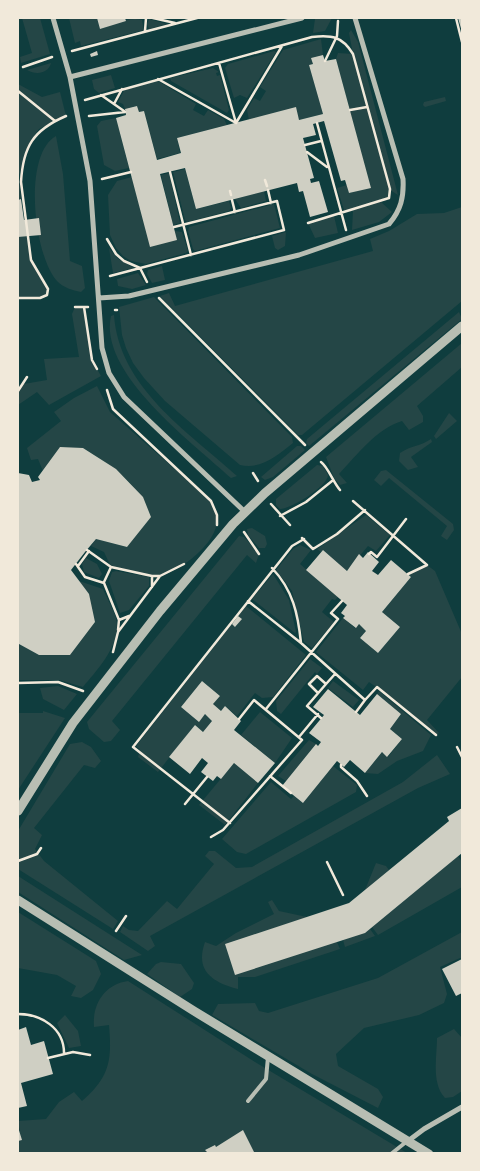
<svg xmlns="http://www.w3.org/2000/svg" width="480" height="1171" viewBox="0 0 480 1171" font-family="'Archivo Narrow',sans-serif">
<rect width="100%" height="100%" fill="#0f3d3e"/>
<path fill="#244646" d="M22 18H40L50 54 21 63 20 57 32 53Z
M69 18H97L100 29C114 25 129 16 142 20L144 30 81 46 80 41 75 43Z
M332 18 325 31 313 33 315 19Z
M149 19 167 24 149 29 147 24Z
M351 30 358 42 398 195 390 190 389 198 381 202 392 212 379 222 352 230 353 211 345 213 337 188 347 185 349 193 370 187 336 59 338 53 353 54 349 33Z
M321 39 323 55 312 58 313 64 309 65 323 114 299 120H249L247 110 254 98 260 101 266 91 260 87 283 50Z
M274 51 276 52 247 98 240 95 234 98 225 68 228 64Z
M51 63C48 74 36 75 27 70Z
M213 68 219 72 216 73 217 76 220 75 229 110 227 113 171 81 170 78Z
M111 75 115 88 99 93 94 89 92 80Z
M158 81 196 104 193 110 204 116 208 110 224 119 227 125 177 138 180 153 157 159 144 111 139 112 137 106 125 109 123 104 118 102 125 89Z
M18 84 42 97 60 92 66 116 39 129 31 140 19 175 21 199 18 200Z
M445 97 446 101 425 107 423 105 424 102Z
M116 118 129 168 115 171 104 165 97 126 101 121Z
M56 136 63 174 70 261 82 266 85 288 81 292C72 290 64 288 57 281 34 256 22 155 56 136Z
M185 169 196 209 229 201 231 208 229 211 187 222 185 220 173 172Z
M169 173 180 223 173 225 161 175Z
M132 177 175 231 182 232 188 251 186 253 146 264 131 261 123 256 116 248 110 235 108 195 117 181Z
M264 191 266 201 241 208 235 199Z
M274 204 280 228 195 251 193 249 188 231 189 227Z
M462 207V301L302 435H298L160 296 169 293 175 306 373 251 370 239 389 231 417 214 444 213Z
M334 216 338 233 315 238 308 223Z
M286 232 285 246 278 250 275 248 272 236Z
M25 236 27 237 31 260 48 289 47 295 40 298H18V237Z
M109 248 117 258 134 268 113 273Z
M162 266 165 280 152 283 147 274 148 270Z
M138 273 146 285 132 289 118 286 117 279Z
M154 297 292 437 293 443C278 455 261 470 240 465L165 401 144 378 133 363 126 348 122 335 119 307Z
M75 307H84L92 360 101 376 49 405 37 392 18 405V385L47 380 44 359 79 357 72 314Z
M459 312 462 319 309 446 306 443 307 439Z
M114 315C119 387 187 431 237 476L231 478C193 443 98 373 111 316Z
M462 343V367L417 406 423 416V422L409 430 402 421C376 429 357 455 339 474L347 483 340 485 334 478 326 457Z
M97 386 110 412 211 501C213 505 217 511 217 515 221 541 182 570 160 576 146 579 125 570 111 567L104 552 91 546 96 539 127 547 151 517C137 482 114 467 83 448L43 471 38 459 31 460 27 448 61 421 54 412 74 398Z
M449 413 457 421 436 439 434 436Z
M431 439 432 442 411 457 418 467 408 470 399 461 400 453C410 446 421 446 431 439Z
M297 446H301L305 450 273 477 265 480 261 477Z
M317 465 323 466 328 475C328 486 291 509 280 509L276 505V499Z
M386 470 453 524 454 530 447 540 441 536 447 526 389 478 381 486 374 480 381 471Z
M366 515 390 535 376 551 368 546 347 571 323 550 321 552 317 549Z
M252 528 265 536 267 544 265 548H259L248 535 247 529Z
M239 536 244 537 259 554 256 563 247 555 112 721 120 730 111 741 104 742 89 729 87 722Z
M300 545 311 550 300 564 338 597 335 600 332 599 322 612 334 622 312 648 304 642 292 591 276 570 293 549Z
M86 558 97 564 102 574 99 578 84 572 82 564Z
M427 565 435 571 462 634V677L427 720 439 733 436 735 376 687 369 682 363 690 316 652 343 618 355 628 359 624 366 631 360 638 378 653 400 627 382 612 411 577 408 574Z
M116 571 149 577V586L129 610 120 613 109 581 112 572Z
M273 574 289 600 296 632 295 633 252 599Z
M79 581 103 589C107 598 113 609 116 618 122 644 98 669 83 687L59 680H18V645L19 644 39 655H70L95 622Z
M246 606 306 655 273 697 262 698 255 693 237 716 225 706 221 711 213 704 220 696 202 681 181 707 198 721 205 714 212 721 203 732 195 725 158 772 138 757 140 750 136 746 232 624 236 627 241 619 238 616Z
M310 659 322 668 317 674 315 672 281 714 277 711 276 701Z
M333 681 359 700 353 707 328 688Z
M58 686 77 694 64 710 43 699 40 688Z
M379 691 431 735 423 751 397 761 378 774 365 773 382 752 388 757 402 739 390 729 401 714 377 694Z
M43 711 65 718 18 790V713H43Z
M260 712 292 738 275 763 241 735Z
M309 740 316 744 286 781 278 776Z
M82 742 91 747 101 761 95 768 84 765 34 828 42 835 35 849 44 861 118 921 113 929 18 869V831L70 744Z
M437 755 450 774 418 788 150 936 155 946 148 951 120 932 123 926 129 930 138 931 167 901 177 909 214 864 205 856 209 851H215L236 868 252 867 403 782Z
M234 763 258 783 225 825 199 805Z
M333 766 357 785 356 792 246 854 237 852 222 839 271 782 291 799 294 796 303 803Z
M458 856 462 862V887L378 935 372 927Z
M376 863 386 866 389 870 365 890Z
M18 876 142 955 124 960 18 892Z
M272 900 279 911 307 917 337 942 340 949 255 977H238V989C211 982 195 970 205 942L216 946 236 933 274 914 268 902Z
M18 912 96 961 101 974 93 990 81 998 71 996 76 986 57 975 18 968Z
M370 929 375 936 345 947 343 940Z
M462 932V959L460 958 440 967 447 994 444 1003 419 1015 364 1028 336 1054 338 1066 378 1089 383 1097 378 1108 312 1074 212 1015 218 1004 255 1003 259 1011 268 1013 378 978Z
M161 962 181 964 194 983 192 989 180 997 147 974 156 964Z
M128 981 255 1062 407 1153 18 1154V1141L21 1139 18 1121 46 1119 59 1102 74 1092 82 1101C110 1077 112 1060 109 1025L94 1027C92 1004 105 984 128 981Z
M65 1015 78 1031 81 1046 69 1048 57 1023Z
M454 1029 462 1038V1091L453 1097 445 1098C431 1083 437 1057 437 1038Z"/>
<path fill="#cfcfc3" d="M97 18H125L126 21 100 29Z
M458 18H462V32Z
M97 51 98 55 91 57 90 54Z
M323 55 325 61 336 59 371 188 349 193 345 180 341 181 324 121 313 124 316 135 303 138 314 178 310 179 311 183 319 181 328 212 310 217 303 191 299 192 297 183 196 209 185 168 160 174 177 240 150 247 116 118 126 115 125 109 137 106 139 112 144 111 157 160 181 153 177 138 296 107 299 120 323 114 309 65 313 64 311 58Z
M21 199 24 220 39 218 41 235 18 237V200Z
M60 447 83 448 116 469 143 497 151 517 127 547 96 539 85 552 71 570 89 594 95 622 70 655H39L19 644 18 645V473L29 475 32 482 40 480 38 477Z
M323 550 347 571 359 554 363 558 368 552 379 562 372 571 378 575 391 560 411 577 382 612 400 627 378 653 360 638 366 631 359 624 356 628 343 618 345 616 341 613 347 605 306 570Z
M238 616 242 619 235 627 232 624Z
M202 681 220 696 213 704 221 711 225 706 241 721 234 730 275 763 258 783 234 763 221 779 217 776 213 781 201 772 208 763 202 758 190 774 169 757 195 725 203 732 212 721 205 714 199 722 181 707Z
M328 689 360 715 377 694 401 714 390 729 402 739 387 757 382 752 365 773 350 760 344 767 337 761 303 803 282 786 316 744 318 746 321 742 309 733 324 715 313 707Z
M462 808V853L365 933 235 975 225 944 349 903 449 821 447 817Z
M462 959V993L456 996 442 969Z
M26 1027 31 1045 44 1041 53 1074 21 1083 27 1106 18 1108V1030Z
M18 1127 22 1140 18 1141Z
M243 1130 255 1154H203L207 1152 205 1150 215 1145 216 1147Z"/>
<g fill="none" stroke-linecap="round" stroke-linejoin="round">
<path stroke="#f1e9da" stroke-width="2.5" d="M153 18 175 23
M456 18 462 42
M145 31 146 18
M72 51 197 18
M325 61 337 36 338 21
M219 63 236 123
M23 67 52 57
M158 79 236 123 282 46
M18 91 55 121
M101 95 124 111
M85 100 312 37C332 35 342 36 353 54L390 189 389 198 308 223
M114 104 122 89
M350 110 367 107
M89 116 125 112
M317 123 346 230
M305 145 321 141
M307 152 327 167
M170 172 191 255
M102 179 131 172
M265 180 267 186
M268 190 271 203
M230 191 231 195
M232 200 235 212
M107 239 116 254 124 261 140 268 147 282
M110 276 284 230 277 201 174 227
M18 298H40L47 295 48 289 31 260 21 182C23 147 33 130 66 116
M159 298 305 445
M75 307H88
M84 307 92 360 97 369
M115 310H117
M107 390 113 409 211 501 217 515V525
M18 391 27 377
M321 462C328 467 333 482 340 490
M253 473 258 481
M353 501 427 565 408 574
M271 504 290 525
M280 516 306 502 332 481
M244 532 259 554
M302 538 313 549 337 534 365 510
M87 550 111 567 152 576H160
M369 554 371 552 377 557 406 519
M76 564 85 577 104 583 119 620 118 630
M78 566 89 551
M272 568C293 590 298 614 301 643
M104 582 111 567
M152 587V576
M248 601 301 643 365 700 377 687 436 735
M119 620 129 616
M113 652 118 632 160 576 184 564
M18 683 58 682 83 691
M326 684 335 674
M318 693 309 684 317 676 326 684 307 706 321 718
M266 709 338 619 331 613 342 601
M356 712 365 700
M299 737 318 714
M457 747 462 757
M341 765V767L357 781 367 796
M270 776 291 793
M185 804 207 777
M230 823 133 747 292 546 304 539
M211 837 223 830 302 740 254 700 239 719
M18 861 37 854 41 848
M327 862 343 895
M116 931 126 916
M18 1014C41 1014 64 1028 64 1053
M48 1058 73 1052 90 1055"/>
<path stroke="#b8beb3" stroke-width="4" d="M248 1101 266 1079 268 1057
M391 1154 406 1142"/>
<path stroke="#b8beb3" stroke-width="5" d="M53 18 70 77 90 181 102 348 109 373 124 397 245 512
M70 77 302 18
M99 298 129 296 299 255 389 224C401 210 404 197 403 179L355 18
M408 1141 424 1129 462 1107"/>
<path stroke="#b8beb3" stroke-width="9" d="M18 811 73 723 160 611 233 524 265 493 462 326
M18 900 194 1011 429 1154"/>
</g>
<rect width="480" height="1171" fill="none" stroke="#f1e9da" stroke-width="38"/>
</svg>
